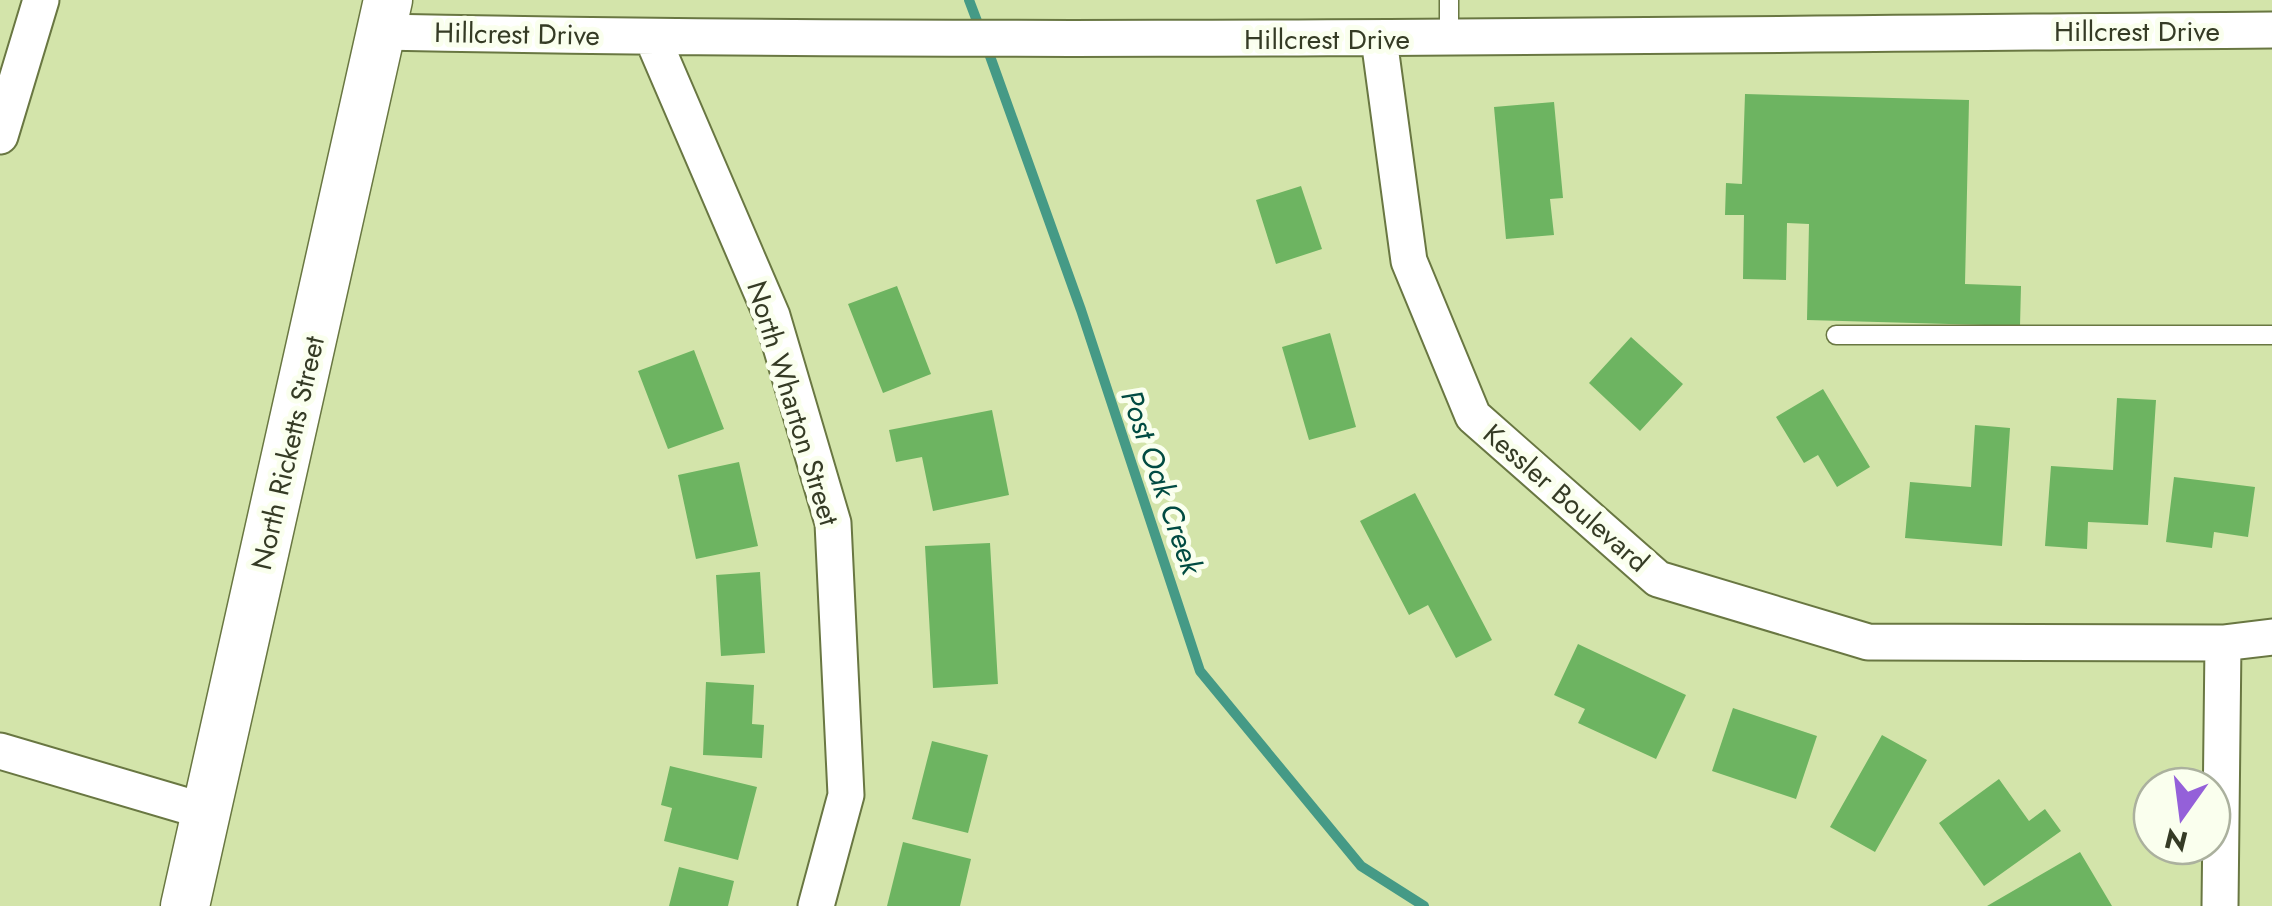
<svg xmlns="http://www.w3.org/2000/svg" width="2272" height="906" viewBox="0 0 2272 906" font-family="Jost,sans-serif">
<rect width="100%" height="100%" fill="#d3e4aa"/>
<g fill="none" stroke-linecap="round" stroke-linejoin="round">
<path stroke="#459a86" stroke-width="10" d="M969 0 980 29
M986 45 1081 310 1200 671 1361 866 1424 906"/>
</g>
<path fill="#6db461" d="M1745 94 1969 100 1965 284 2021 286 2020 326 1807 320 1809 224 1787 223 1786 280 1743 279 1744 215H1725L1726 183 1742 184Z
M1554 102 1563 198 1550 199 1554 235 1506 239 1494 107Z
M1301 186 1322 249 1276 264 1256 200Z
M897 286 931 374 883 393 848 304Z
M1330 333 1356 427 1309 440 1282 347Z
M1631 337 1683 384 1640 431 1589 383Z
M694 350 724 429 668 449 638 371Z
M1823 389 1870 467 1837 487 1818 455 1804 463 1776 417Z
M2117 398 2156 400 2148 525 2088 522 2087 549 2045 546 2051 466 2113 470Z
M992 410 1009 495 933 511 922 457 896 462 889 430Z
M1975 425 2010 428 2002 546 1905 538 1910 482 1971 487Z
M739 462 758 546 696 559 678 475Z
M2174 477 2255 487 2248 537 2214 532 2212 548 2166 542Z
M1415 493 1492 640 1456 658 1428 605 1409 615 1360 521Z
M990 543 998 684 933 688 925 546Z
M760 572 765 653 721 656 716 575Z
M1578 644 1686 695 1656 759 1578 723 1585 709 1554 695Z
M706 682 754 685 752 724 764 725 762 758 703 755Z
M1733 708 1817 736 1796 799 1712 771Z
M1882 735 1927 760 1875 852 1830 827Z
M932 741 988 755 968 833 912 819Z
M670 766 757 787 738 860 664 841 672 808 661 805Z
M1999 779 2029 821 2045 809 2061 831 1984 886 1939 823Z
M903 842 971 859 960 906H887Z
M2080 852 2112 906H1987Z
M679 867 734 881 728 906H669Z"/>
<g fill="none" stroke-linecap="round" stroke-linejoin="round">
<g stroke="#697742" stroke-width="21">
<path id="lane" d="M1449 38V0
M1836 335H2272"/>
</g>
<g stroke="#697742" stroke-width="39">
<path id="street" d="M382 32C1012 45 1642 35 2272 30
M652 37 772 316 833 523 846 795 816 906
M1379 39 1409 261 1473 416 1658 579 1868 642 2223 643 2272 637
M0 136 41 0
M0 751 207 812
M2220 906 2223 643"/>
</g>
<g stroke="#697742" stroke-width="51">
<path id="secondary" d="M185 906 388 0"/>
</g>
<use href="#lane" stroke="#fff" stroke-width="18"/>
<use href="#street" stroke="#fff" stroke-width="35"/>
<use href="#secondary" stroke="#fff" stroke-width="48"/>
</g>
<g text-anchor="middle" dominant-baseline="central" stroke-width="10" stroke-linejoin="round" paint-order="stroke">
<g font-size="28" fill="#353b25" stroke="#faffee">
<text x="2137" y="31">Hillcrest Drive</text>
<text transform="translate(517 34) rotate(1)">Hillcrest Drive</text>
<text x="1327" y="39">Hillcrest Drive</text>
<text transform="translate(793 403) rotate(73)">North Wharton Street</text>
<text transform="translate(288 453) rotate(-77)">North Ricketts Street</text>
<text transform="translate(1566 498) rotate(41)">Kessler Boulevard</text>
</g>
<g font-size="30" font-style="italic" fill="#014b42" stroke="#faffee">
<text transform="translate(1162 482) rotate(71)">Post Oak Creek</text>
</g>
</g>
<g transform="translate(2182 816) rotate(194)"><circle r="48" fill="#faffee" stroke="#abb19e" stroke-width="2.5"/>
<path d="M0-8L18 38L0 25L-18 38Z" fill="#9460d9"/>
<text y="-15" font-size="28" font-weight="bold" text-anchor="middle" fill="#353b25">N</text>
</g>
</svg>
